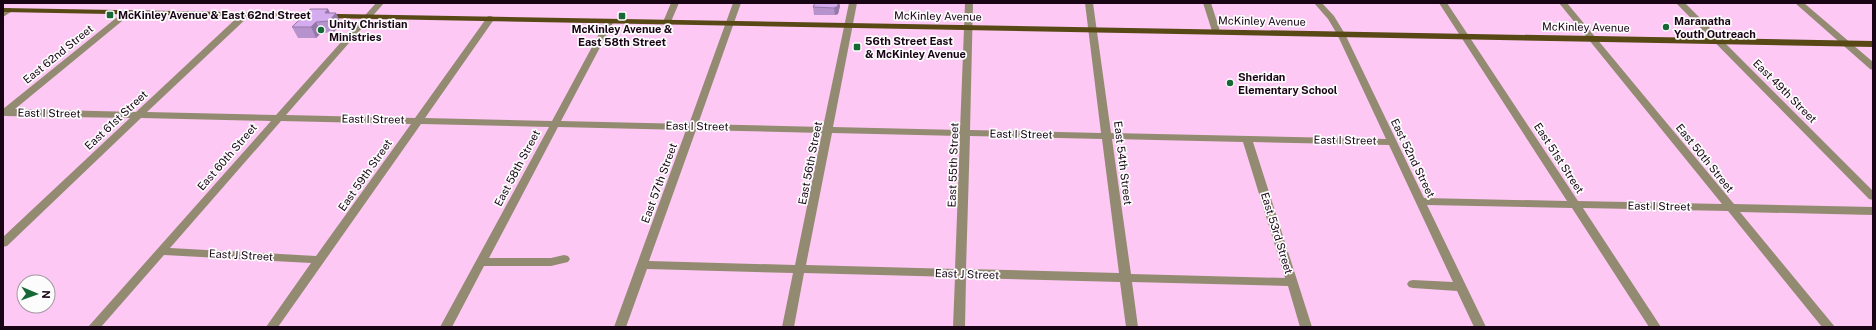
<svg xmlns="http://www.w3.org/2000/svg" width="1876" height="330" viewBox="0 0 1876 330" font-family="'Public Sans',sans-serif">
<rect width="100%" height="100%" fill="#fdc8f4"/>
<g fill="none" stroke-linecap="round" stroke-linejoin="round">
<path fill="#938b71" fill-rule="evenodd" d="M376 3H384L286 115 415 118 488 16H491L495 18 425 118 552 121 606 21 610 19 614 21 561 121 689 124 733 3H741L698 124 823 127 849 3H857L833 127 960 130 965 3H973L970 130 1101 133 1085 3H1093L1111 133 1386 139 1337 34 1328 19 1314 3H1322L1334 16 1345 34 1424 198 1567 201 1439 3H1447L1578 201 1722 204 1559 3H1567L1734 204 1873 207V215L1740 212 1835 327H1822L1728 211 1583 208 1661 327H1649L1572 208 1427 205 1486 327H1474L1457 291 1413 288 1409 287 1407 284 1409 281 1413 280 1453 282 1389 145 1253 142 1312 327H1300L1288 286 1132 282 1138 327H1126L1120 282 966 278 965 327H953L955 277 804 273 794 327H782L793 273 647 269 626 327H614L686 130 558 127 489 258H551L564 255 568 256 570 259 568 262 551 266H484L452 327H440L549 127 421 124 278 327H266L311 263 164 255 101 327H88L271 121 141 118 7 246 3 247V237L130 118 5 116 3 115V109L126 10H129L133 12 15 109 136 112 243 12H246L250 14 249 16 147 112 276 115ZM281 121 411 124 316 256 170 248ZM696 130 822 133 795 265 649 261ZM832 133 960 136 955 269 806 265ZM970 136 1102 139 1119 273 966 269ZM1112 139 1243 142 1285 278 1131 274Z
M671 3H679L670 24H664L663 22Z
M1203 3H1211L1220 31 1219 33H1213L1212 31Z
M1676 3H1685L1873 191V200L1869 199Z
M1795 3H1804L1873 62V70L1870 69Z
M7 8H10L14 10 3 17V11Z"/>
<path fill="#574815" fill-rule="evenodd" d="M3 8 1873 41V47L3 12Z"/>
</g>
<path fill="#b693cd" d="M104 3H123L105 4Z
M815 3H839L840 6 838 14 835 15H814L813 7Z
M328 9 330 13H336L341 24 334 32 321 33 316 38H298L292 27Z"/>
<path fill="#9478a7" d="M838 3H839L840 6 838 14 835 15 834 8Z
M328 9 332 18 336 13 341 24 334 32 325 13Z
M316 22 321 33 316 38 311 27Z"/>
<path fill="#d4abee" stroke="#9478a7" d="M815 3H838V6L834 8 813 7Z
M310 9H328L325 13H336L329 21 316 22 311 27H292Z"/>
<g fill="#176837" stroke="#fcfcfc" stroke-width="1.5">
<rect x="106" y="11" width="8" height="8" rx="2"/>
<rect x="618" y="12" width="8" height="8" rx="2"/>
<circle cx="1666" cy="27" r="4"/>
<circle cx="321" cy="30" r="4"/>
<rect x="853" y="43" width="8" height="8" rx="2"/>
<circle cx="1230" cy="83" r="4"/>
</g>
<g text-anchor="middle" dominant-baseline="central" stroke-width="3.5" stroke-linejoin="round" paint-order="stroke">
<g font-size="11" font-weight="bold" fill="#190416" stroke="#fcfcfc" text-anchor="start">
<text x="118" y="15">McKinley Avenue &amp; East 62nd Street</text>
<text x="1674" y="21">Maranatha<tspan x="1674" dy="13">Youth Outreach</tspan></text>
<text x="329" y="24">Unity Christian<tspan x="329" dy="13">Ministries</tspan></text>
<text x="622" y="29" text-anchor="middle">McKinley Avenue &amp;<tspan x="622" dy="13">East 58th Street</tspan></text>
<text x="865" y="41">56th Street East<tspan x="865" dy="13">&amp; McKinley Avenue</tspan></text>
<text x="1238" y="77">Sheridan<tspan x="1238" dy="13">Elementary School</tspan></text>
</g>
<g font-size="11" fill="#190416" stroke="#fcfcfc">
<text transform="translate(938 16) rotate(1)">McKinley Avenue</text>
<text transform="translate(1262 21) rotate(1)">McKinley Avenue</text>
<text transform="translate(1586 27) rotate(1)">McKinley Avenue</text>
<text transform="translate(58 54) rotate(-39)">East 62nd Street</text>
<text transform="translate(1785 91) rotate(45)">East 49th Street</text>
<text transform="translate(49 113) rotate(1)">East I Street</text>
<text transform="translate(373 119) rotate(1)">East I Street</text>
<text transform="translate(116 120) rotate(-43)">East 61st Street</text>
<text transform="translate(697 126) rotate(1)">East I Street</text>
<text transform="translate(1021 134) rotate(1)">East I Street</text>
<text transform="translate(1345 140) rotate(1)">East I Street</text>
<text transform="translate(227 157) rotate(-49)">East 60th Street</text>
<text transform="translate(1413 158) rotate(64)">East 52nd Street</text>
<text transform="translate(1559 158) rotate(57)">East 51st Street</text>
<text transform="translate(1705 158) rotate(51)">East 50th Street</text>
<text transform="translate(810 163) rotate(-79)">East 56th Street</text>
<text transform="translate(1123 163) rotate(83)">East 54th Street</text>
<text transform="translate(953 165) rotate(-88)">East 55th Street</text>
<text transform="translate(517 168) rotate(-62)">East 58th Street</text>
<text transform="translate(365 175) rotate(-55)">East 59th Street</text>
<text transform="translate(659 183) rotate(-70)">East 57th Street</text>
<text transform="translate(1659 206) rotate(1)">East I Street</text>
<text transform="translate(1277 233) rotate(73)">East 53rd Street</text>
<text transform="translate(241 255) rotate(3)">East J Street</text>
<text transform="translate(967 274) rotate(2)">East J Street</text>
</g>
</g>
<rect width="1876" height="330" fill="none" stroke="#190416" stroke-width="8"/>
<g transform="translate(36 294) rotate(92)"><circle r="19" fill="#fcfcfc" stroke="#a199a0"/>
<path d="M0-3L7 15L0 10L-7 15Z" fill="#176837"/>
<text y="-6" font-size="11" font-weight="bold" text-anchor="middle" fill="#190416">N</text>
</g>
</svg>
